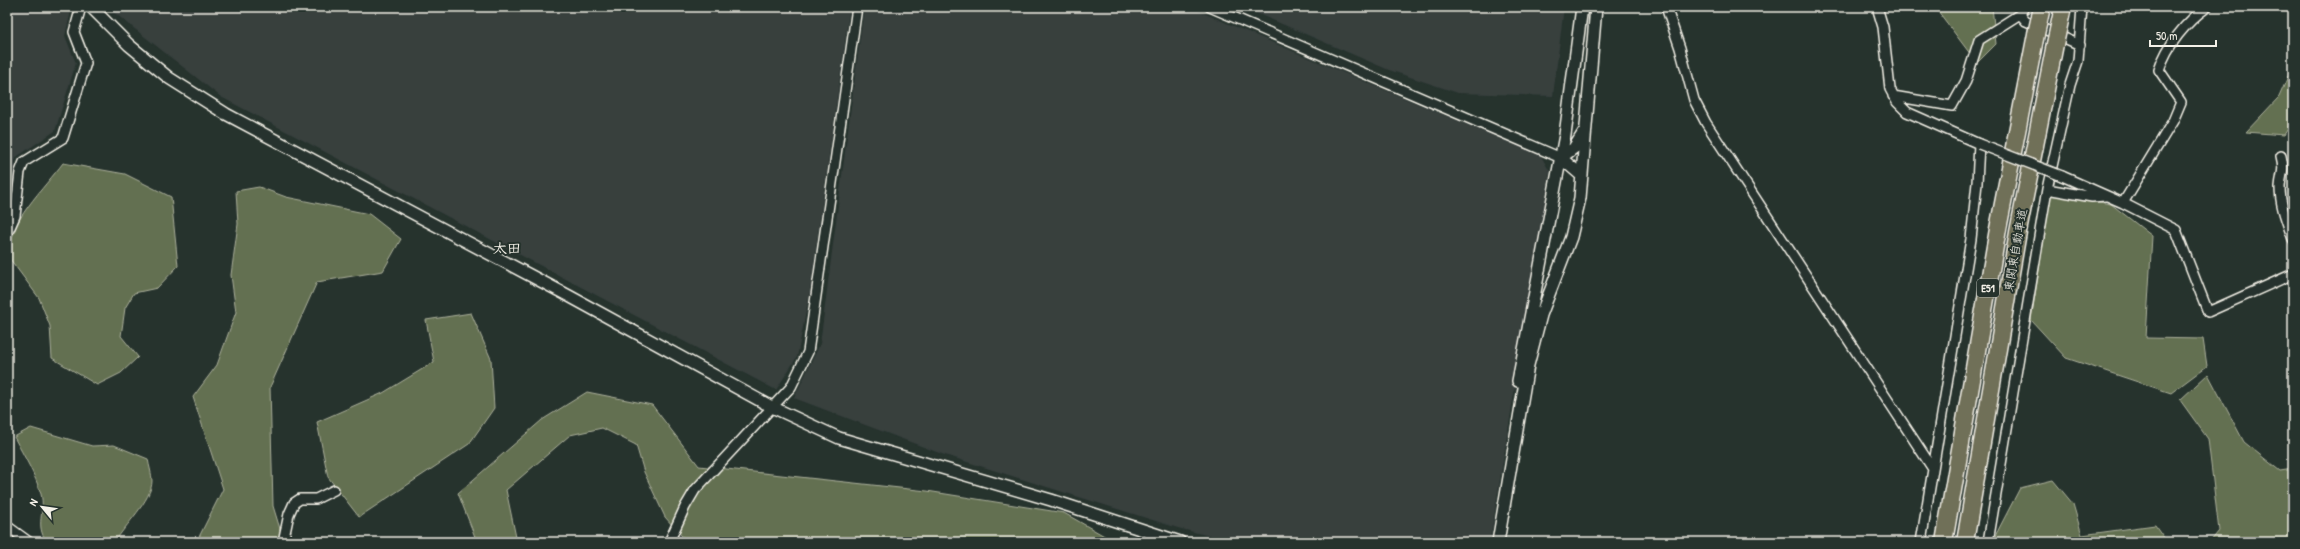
<svg xmlns="http://www.w3.org/2000/svg" width="2300" height="549" viewBox="0 0 2300 549" font-family="'Patrick Hand','Klee One',sans-serif">
<rect width="100%" height="100%" fill="#26332d"/>
<filter id="ink" filterUnits="userSpaceOnUse"><feTurbulence type="fractalNoise" baseFrequency=".025" numOctaves="2"/><feDisplacementMap in="SourceGraphic" scale="8" xChannelSelector="R" yChannelSelector="G"/><feConvolveMatrix kernelMatrix="1 2 1 2 8 2 1 2 1" color-interpolation-filters="sRGB"/></filter>
<g filter="url(#ink)">
<path fill="#373f3e" d="M7 7H72L65 36 76 63 55 131 15 158 7 215Z
M107 7H850L810 292 797 357 776 390 221 97Z
M864 7H1189L1541 156 1550 172 1490 542H1233L1178 528 942 454 794 398 820 344Z
M1242 7H1564L1553 96 1458 93 1389 70Z"/>
<path fill="#637051" stroke="#acb09c" d="M1935 7H1992L1996 44 1977 63Z
M2293 65V120L2284 135 2246 132 2279 97Z
M63 163 125 174 171 197 178 266 157 288 134 293 125 308 121 336 138 357 121 373 97 385 52 358 50 326 39 298 7 255C7 224 45 187 63 163Z
M259 187 286 197 369 214 401 239 383 271 317 282 270 387 273 506 284 542H189L199 537 223 489 193 397 217 365 236 312 231 275 238 224 236 191Z
M2051 194 2111 204 2152 236 2146 338 2203 339 2207 366 2171 393 2066 358 2031 320Z
M471 313 491 359 494 408 469 444 359 517 328 477 317 422 383 393 434 362 426 320Z
M2208 374 2244 442 2280 471 2293 469V500L2289 502 2293 522V542H2210L2219 531 2208 439 2180 400Z
M587 392 652 405 699 466 927 491 1064 513 1115 542H687L665 517 644 472 636 445 602 428 570 435 506 490 517 542H477L458 493 542 420Z
M31 428 92 446 114 445 148 459C149 466 152 474 152 481 152 500 124 526 115 542H47C34 525 46 512 41 494 35 474 24 456 14 437Z
M2053 480 2073 504 2082 535 2155 525 2167 542H1992L2020 488Z"/>
<g fill="none" stroke-linecap="round" stroke-linejoin="round">
<g stroke="#f4f1e8" stroke-width="12">
<path id="minor" d="M1210 7 1561 158
M1666 7 1680 48 1694 100 1706 123 1933 469
M1877 7 1883 27 1890 89 1897 102 1907 112 1979 144 1977 183 1971 239 1921 542
M2020 14 2026 21 2080 45
M1893 96 1952 106 1966 81 1979 40 2020 14 2024 7
M2281 156C2285 172 2281 173 2280 187 2280 206 2287 222 2293 239
M2062 176 2123 203 2173 121 2181 102 2159 70C2167 45 2186 22 2207 7
M2047 189 2092 197 2105 196
M2123 203 2176 230 2208 312 2293 274
M7 234 15 216 20 172 24 162 63 138 86 63 74 32 81 7
M7 526 29 542
M283 542 289 514 294 503 300 499H316L334 490
M669 542 685 507 695 490 791 387 808 352 857 7
M1988 542 2047 189 2070 85 2078 61 2082 7"/>
</g>
<g stroke="#f4f1e8" stroke-width="14">
<path id="tertiary" d="M91 7 129 45 169 78 226 114 569 296 772 407 839 438 1051 500 1180 542
M1582 176 1561 158 1574 148 1584 132
M1518 381 1565 135 1582 7
M1498 542 1528 365 1541 315 1571 237 1580 198 1596 7"/>
</g>
<g stroke="#f4f1e8" stroke-width="19">
<path id="motorway" d="M1944 542 1998 229 2036 34
M1965 542 2018 232 2055 44"/>
</g>
<use href="#minor" stroke="#26332d" stroke-width="9"/>
<use href="#tertiary" stroke="#26332d" stroke-width="11"/>
<use href="#motorway" stroke="#706f59" stroke-width="16"/>
<g stroke="#f4f1e8" stroke-width="12" stroke-linecap="butt">
<path id="minor-bridge" d="M1979 144 2062 176"/>
</g>
<g stroke="#f4f1e8" stroke-width="19" stroke-linecap="butt">
<path id="motorway-bridge" d="M2036 34 2042 7
M2055 44 2063 7"/>
</g>
<use href="#minor-bridge" stroke="#26332d" stroke-width="9"/>
<use href="#motorway-bridge" stroke="#706f59" stroke-width="16"/>
</g>
</g>
<g text-anchor="middle" dominant-baseline="central" stroke-width="4" stroke-linejoin="round" paint-order="stroke">
<rect fill="#26332d" stroke="#b6b8b0" stroke-width="1" x="1977" y="279" width="22" height="18" rx="3"/>
<g font-size="11" font-weight="bold" fill="#f4f1e8">
<text x="1988" y="288">E51</text>
</g>
<g font-size="12" fill="#f4f1e8" stroke="#26332d">
<text transform="translate(2015 250) rotate(-80)">東関東自動車道</text>
</g>
<g font-size="14" font-weight="bold" fill="#f4f1e8" stroke="#26332d">
<text x="507" y="247">太田</text>
</g>
</g>
<rect width="2300" height="549" fill="none" stroke="#26332d" stroke-width="24"/>
<rect x="12" y="12" width="2276" height="525" fill="none" stroke="#f4f1e8" stroke-width="1.5" filter="url(#ink)"/>
<g transform="translate(42 507) rotate(299)" stroke="#26332d" stroke-width="3" paint-order="stroke">
<path d="M0-3L7 15L0 10L-7 15Z" fill="#f4f1e8"/>
<text y="-6" font-size="11" font-weight="bold" text-anchor="middle" fill="#f4f1e8">N</text>
</g>
<path d="M2150 40v6h66v-6" fill="none" stroke="#f4f1e8" stroke-width="2"/>
<text x="2156" y="40" font-size="12" fill="#f4f1e8" stroke="#26332d" stroke-width="3" paint-order="stroke">50 m</text>
</svg>
